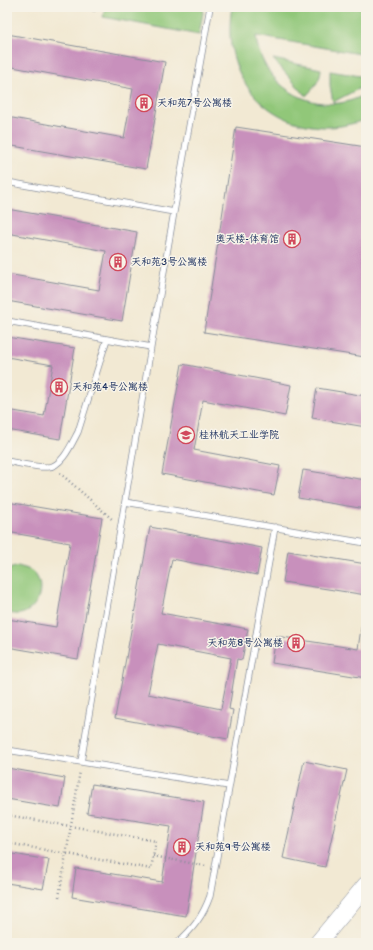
<svg xmlns="http://www.w3.org/2000/svg" width="373" height="950" viewBox="0 0 373 950" font-family="'Balsamiq Sans','LXGW WenKai TC',sans-serif">
<rect width="100%" height="100%" fill="#f7f3e8"/>
<filter id="ink" filterUnits="userSpaceOnUse"><feTurbulence type="fractalNoise" baseFrequency=".025" numOctaves="2"/><feDisplacementMap in="SourceGraphic" scale="8" xChannelSelector="R" yChannelSelector="G"/><feConvolveMatrix kernelMatrix="1 2 1 2 8 2 1 2 1" color-interpolation-filters="sRGB"/></filter>
<filter id="wash" filterUnits="userSpaceOnUse"><feTurbulence type="fractalNoise" baseFrequency=".012" numOctaves="4" result="noise"/><feDisplacementMap in="SourceGraphic" scale="16" xChannelSelector="R" yChannelSelector="G"/><feGaussianBlur stdDeviation="0.9" result="paint"/><feColorMatrix in="noise" values="0 0 0 0 0 0 0 0 0 0 0 0 0 0 0 0 0 1.4 0 .05"/><feComposite in="paint" operator="in"/></filter>
<g filter="url(#wash)">
<rect width="100%" height="100%" fill="#f2e9d3"/>
<path fill="#91c779" stroke="#567b6c" d="M105 7H204L199 35 103 17Z
M232 7H366V55L256 36C260 78 299 108 340 103 349 102 358 98 366 94V119C311 142 248 114 233 55 229 40 229 23 232 7Z
M273 59 321 69C321 80 313 89 306 96Z
M330 71 366 77V85L333 102 330 86Z
M18 566C24 568 31 569 35 574 49 591 31 623 7 612V571L9 569Z"/>
<g id="blocks">
<path fill="#c890bc" fill-rule="evenodd" d="M7 34 165 62 146 169 7 145V117L124 138 133 89 7 66Z
M236 127 366 147V350L365 357 204 332Z
M7 209 137 232 122 321 7 301V274L99 290 106 251 7 233Z
M7 337 75 348 60 439 7 430V410L44 416 53 365 7 357Z
M182 364 291 385 285 416 203 400 194 450 280 466 274 495 162 474Z
M317 388 366 396V427L312 418Z
M303 470 366 480V509L298 498Z
M7 502 102 518 78 659 7 647V619L56 627 70 543 7 532Z
M150 527 262 548 257 575 172 559 161 613 248 629 242 660 237 659 229 709 233 710 228 739 115 718ZM158 644 231 658 221 709 148 694Z
M288 551 366 564V595L283 582Z
M365 601 366 678 272 663 276 636 358 649Z
M304 761 347 770 325 867 283 858Z
M7 768 65 778 60 808 7 799Z
M92 784 204 802 186 916 72 897 76 868 162 882 171 826 87 813Z
M7 853 49 860 43 889 7 883Z"/>
</g>
</g>
<g filter="url(#ink)">
<use href="#blocks" fill-opacity="0" stroke="#868c98" stroke-width="1"/>
<g fill="none" stroke-linecap="round" stroke-linejoin="round">
<g stroke="#868c98" stroke-width="7">
<path id="lane" d="M94 8V7
M7 182 174 212 210 7
M7 321 151 347 174 212
M7 461C18 463 38 468 48 467 62 467 72 443 78 432L107 339
M125 502 366 543
M7 750 229 786
M81 762 151 347
M177 943C193 929 203 916 210 896L275 527"/>
</g>
<g stroke="#868c98" stroke-width="18">
<path id="primary" d="M318 943 366 885"/>
</g>
<path stroke="#868c98" stroke-width="2.5" stroke-dasharray="1 3" stroke-linecap="butt" d="M60 473 113 520
M7 815 156 841 151 869 7 843
M153 856 206 866
M59 897 80 771"/>
<use href="#lane" stroke="#fff" stroke-width="5.5"/>
<use href="#primary" stroke="#fff" stroke-width="17"/>
</g>
</g>
<defs>
<g id="building-ring" transform="scale(0.9)"><circle r="9.5" fill="#f7f3e8" stroke="#d1495b" stroke-width="1.5"/><path d="M-4-6H4V6H1V3H-1V6H-4ZM-2.5-4.3h1.7v1.8h-1.7ZM.8-4.3h1.7v1.8H.8ZM-2.5-1h1.7V.8h-1.7ZM.8-1h1.7V.8H.8Z" fill="#d1495b"/></g>
<g id="university-ring" transform="scale(0.9)"><circle r="9.5" fill="#f7f3e8" stroke="#d1495b" stroke-width="1.5"/><path d="M0-5L7-2L0 1L-7-2ZM-4 1L0 2.5L4 1V4Q0 6-4 4Z" fill="#d1495b"/></g>
</defs>
<g fill-rule="evenodd">
<use href="#building-ring" x="144" y="103"/>
<use href="#building-ring" x="292" y="239"/>
<use href="#building-ring" x="118" y="262"/>
<use href="#building-ring" x="59" y="387"/>
<use href="#university-ring" x="186" y="435"/>
<use href="#building-ring" x="296" y="643"/>
<use href="#building-ring" x="182" y="847"/>
</g>
<g text-anchor="middle" dominant-baseline="central" stroke-width="3" stroke-linejoin="round" paint-order="stroke">
<g font-size="10" fill="#1b2f5e" stroke="#f7f3e8" text-anchor="start">
<text x="157" y="103">天和苑7号公寓楼</text>
<text x="279" y="239" text-anchor="end">奥天楼-体育馆</text>
<text x="131" y="262">天和苑3号公寓楼</text>
<text x="72" y="387">天和苑4号公寓楼</text>
<text x="199" y="435">桂林航天工业学院</text>
<text x="283" y="643" text-anchor="end">天和苑8号公寓楼</text>
<text x="195" y="847">天和苑9号公寓楼</text>
</g>
</g>
<rect width="373" height="950" fill="none" stroke="#f7f3e8" stroke-width="24"/>
</svg>
